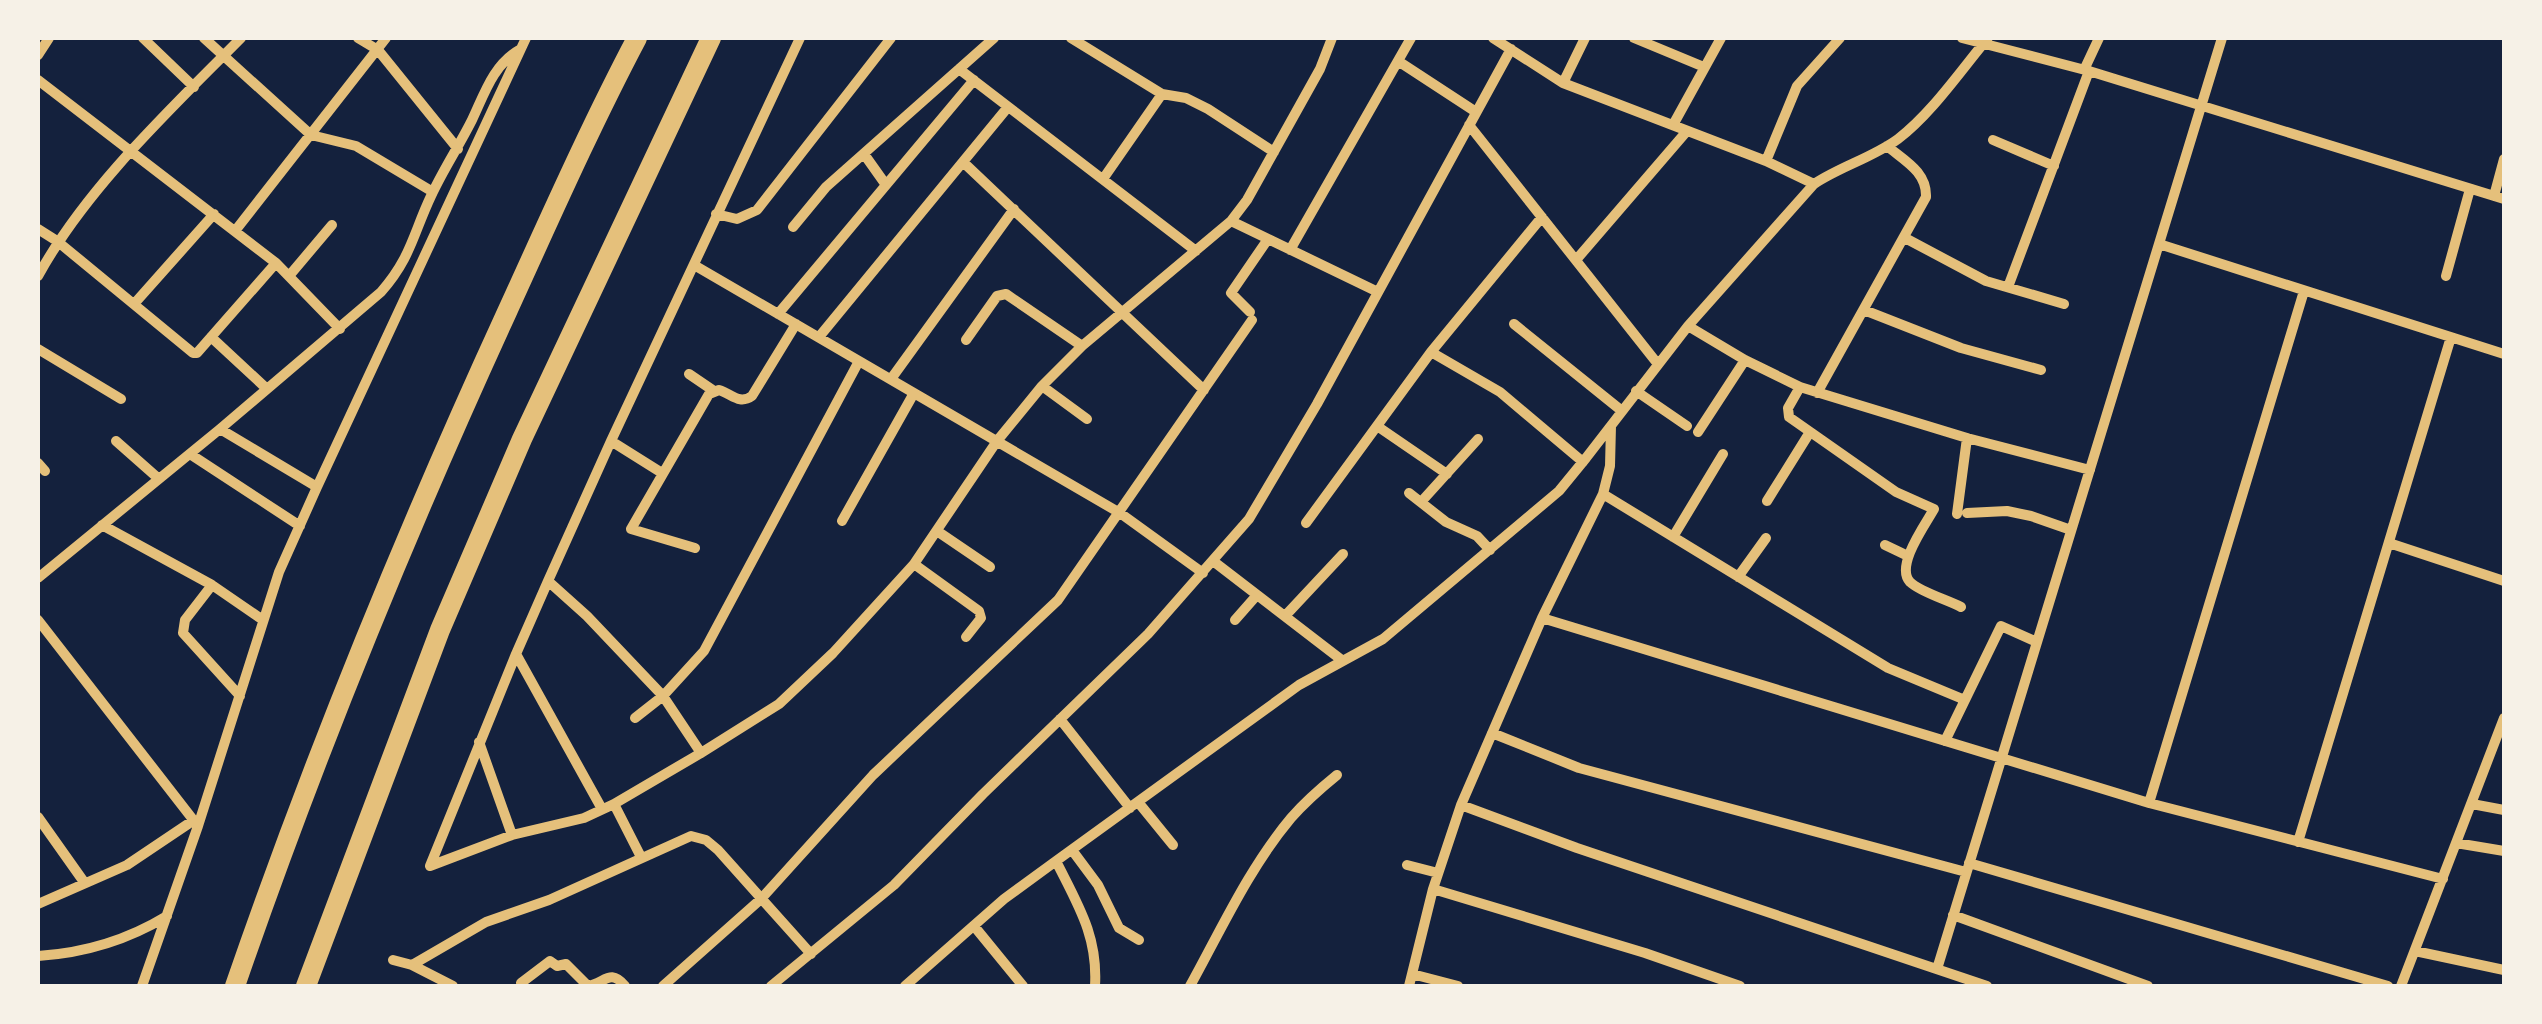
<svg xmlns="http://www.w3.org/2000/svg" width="2542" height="1024" viewBox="0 0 2542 1024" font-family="Lato,sans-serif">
<rect width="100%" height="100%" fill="#14213d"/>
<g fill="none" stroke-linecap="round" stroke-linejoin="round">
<path stroke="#e5c07b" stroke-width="10" d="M143 38 194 87
M204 38 311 135 356 146 433 192
M358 38 378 50 458 149
M1071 38 1162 94 1186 98 1208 109 1274 152
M1493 38 1563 83 1766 161 1814 184
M1634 38 1704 67
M1962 38 2089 71 2504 199
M38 55 49 38
M1398 61 1476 112
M959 69 1196 251
M2084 70 2099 38
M38 80 276 263 340 329
M1563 83 1585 38
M1469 125 1657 363
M1673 125 1721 38
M1993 140 2054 166
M864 154 886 185
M1766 161 1797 86 1840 38
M963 162 1204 390
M1103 179 1162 94
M2494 196 2504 159
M716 214 737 219 757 210 891 38
M1231 221 1378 292
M793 227 826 187 994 38
M38 229 57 241 193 353H197L276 263
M235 231 386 38
M1905 238 1986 281 2064 304
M2159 244 2504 354
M1290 250 1411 38
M1576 260 1687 131
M694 265 1120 513 1203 573
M38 276C87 187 170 110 241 38
M289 276 332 225
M2446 276 2470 189
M2008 287 2089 71
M134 304 214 214
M1864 310 1961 348 2041 370
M1250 312 1231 293 1268 239
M778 314 974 80
M1514 324 1622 411
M1688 326 1745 360 1800 387 1967 438 2090 470
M211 337 267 389
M819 337 1008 107
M966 340 997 296 1006 294 1082 346
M38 349 121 399
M1431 352 1500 392 1583 462
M689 374 714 391
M891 379 1014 209
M1042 386 1087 419
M1800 387 1788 408 1789 417 1896 492 1934 509C1925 525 1895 566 1910 582 1920 592 1948 600 1961 607
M1636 391 1687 426
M1817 393 1926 197C1927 172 1905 161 1887 146
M1377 426 1447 474
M220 429 317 487
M1698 432 1745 360
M116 441 159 479
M611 441 662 473
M190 454 300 526
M38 463 45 471
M1409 493 1446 522 1477 536 1490 550
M1603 494 1888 668 1965 700
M1767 501 1810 432
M1421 502 1478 439
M1967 513 2007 511 2031 516 2071 530
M1957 514 1967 438
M842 521 914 393
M1306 523 1431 352 1542 217
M102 525 212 585 263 620
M937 531 990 567
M1673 537 1723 454
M2389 543 2504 581
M1885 545 1908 556
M695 548 631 529 709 394 719 390C732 394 739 405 752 396L796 324
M1213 561 1343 661
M914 564 979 611 981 618 966 637
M1738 577 1766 538
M38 578 220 429 381 292C411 258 413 234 431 196 443 170 459 146 472 120 484 95 493 65 519 50
M548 581 587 616 663 696 701 753
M212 585 185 620 183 633 240 696
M1285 616 1343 554
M1542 618 2149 803 2443 879
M38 620 198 826
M1235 620 1257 595
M516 654 602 809
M635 718 663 696 704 651 859 361
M1060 719 1130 808
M1492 733 1579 768 1966 872
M1945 741 2001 626 2037 642
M479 742 512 835
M1138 802 1173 845
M2149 803 2304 291
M614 804 641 857
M2472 804 2504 810
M1461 805 1577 848 1987 986
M38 817 84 882
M2298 842 2451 337
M2456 843 2504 851
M1072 850 1098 885 1119 928 1139 940
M1056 861C1078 905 1098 936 1095 986
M1969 863 2388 986
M1407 865 1438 873
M430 866 512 835 584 818 614 804 701 753 779 704 833 653 914 564 997 441 1042 386 1082 346 1231 221 1247 200 1320 69 1332 38
M430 866 516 654 548 581 611 441 800 38
M1433 889 1645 953 1740 986
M38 904 127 865 194 820
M1953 915 2148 986
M974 926 1023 986
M2415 951 2504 970
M38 956C85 953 126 941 167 916
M393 960 412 965 453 986
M412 965 486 922 549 900 691 836 706 840 718 850 811 954
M1937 969 2222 38
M1412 974 1458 986
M521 983 550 961 557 966 566 964 588 986C605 983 610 968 625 986
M142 986 198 826 279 572 317 487 526 38
M663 986 761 899 873 775 1058 600 1252 320
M771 986 894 885 983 794 1148 634 1249 519 1317 404 1511 49
M905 986 1004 899 1056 861 1299 685 1383 639 1559 491 1586 458 1688 326 1814 184C1841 166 1872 158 1898 139 1932 113 1961 70 1988 38
M1190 986C1221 930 1249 868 1291 818 1305 802 1321 788 1337 775
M1409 986 1433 889 1461 805 1542 618 1603 494 1610 466 1611 426
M2401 986 2504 718"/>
<path stroke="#e5c07b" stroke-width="20" d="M235 986C314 757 406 532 507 312 549 220 590 127 637 38
M306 986 440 630 522 439 711 38"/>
</g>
<rect width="2542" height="1024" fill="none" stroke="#f6f1e7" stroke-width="80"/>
</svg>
